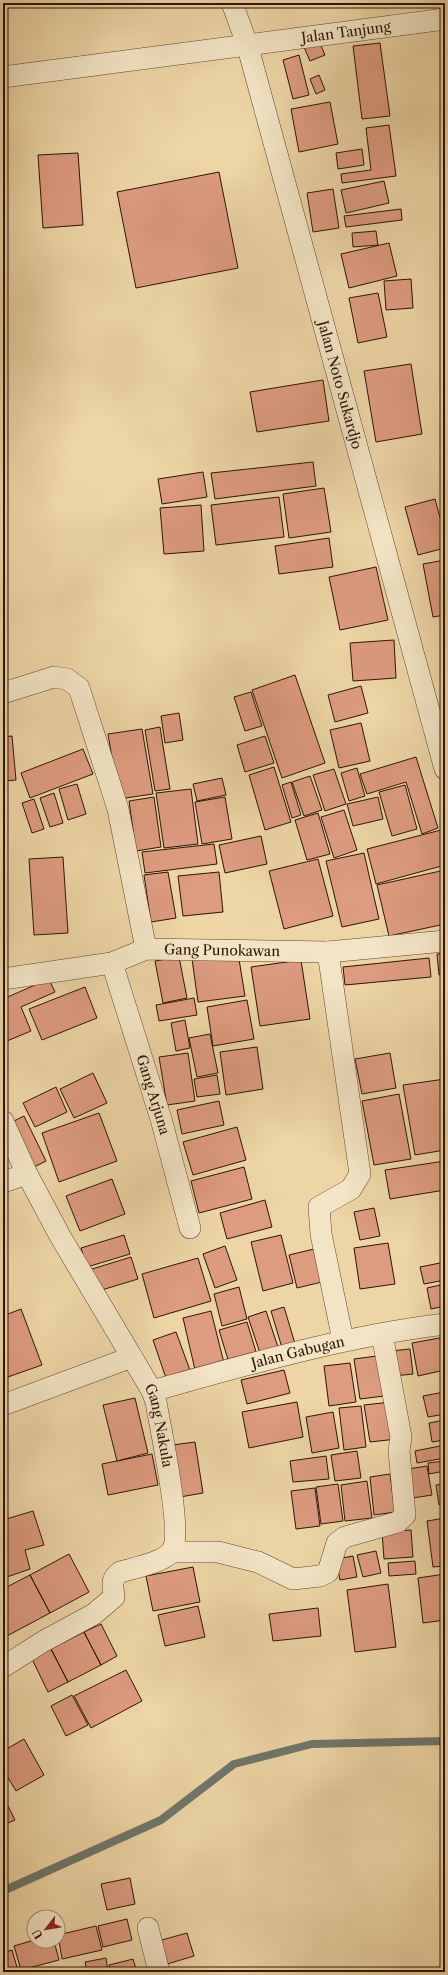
<svg xmlns="http://www.w3.org/2000/svg" width="448" height="1975" viewBox="0 0 448 1975" font-family="'Libre Caslon Text',serif">
<rect width="100%" height="100%" fill="#edd5a6"/>
<filter id="stains"><feTurbulence type="fractalNoise" baseFrequency=".005" numOctaves="4"/><feColorMatrix values="0 0 0 0 .2 0 0 0 0 .09 0 0 0 0 .02 0 0 0 .5 -.17"/></filter>
<radialGradient id="worn" r=".72"><stop offset=".6" stop-color="#630" stop-opacity="0"/><stop offset="1" stop-color="#630" stop-opacity=".3"/></radialGradient>
<g fill="none" stroke-linecap="round" stroke-linejoin="round">
<path stroke="#6f766b" stroke-width="8" d="M3 1891 161 1820 234 1764 312 1744 445 1741"/>
</g>
<path fill="#dd9b7f" stroke="#2e1307" d="M319 41 325 55 310 61 304 47Z
M380 43 390 116 362 119 353 46Z
M299 55 309 95 293 99 283 60Z
M319 75 325 90 316 94 310 79Z
M330 102 338 144 299 152 291 109Z
M389 125 396 176 342 183 341 174 371 170 366 128Z
M362 149 364 165 338 169 336 153Z
M78 153 83 225 43 228 38 155Z
M219 172 238 268 136 288 117 192Z
M384 181 389 203 346 213 341 190Z
M333 189 339 228 313 232 307 193Z
M401 209 402 220 346 227 344 216Z
M376 231 378 245 353 247 352 233Z
M389 243 397 276 349 288 341 254Z
M411 279 413 308 386 310 384 281Z
M378 293 387 337 358 343 349 298Z
M411 364 422 434 376 442 364 371Z
M323 380 329 421 257 432 250 392Z
M313 462 316 486 215 499 211 473Z
M203 472 207 497 162 504 158 479Z
M324 488 331 532 289 538 283 494Z
M279 497 284 537 216 545 211 505Z
M435 499 445 536V548L418 555 405 507Z
M201 505 204 551 164 554 160 508Z
M329 538 333 567 279 574 275 546Z
M445 560V615L433 617 423 564Z
M376 567 388 620 340 630 329 577Z
M394 640 396 678 353 681 350 643Z
M295 675 325 763 282 778 252 690Z
M361 686 368 713 335 722 328 695Z
M251 692 262 726 245 731 234 697Z
M179 713 183 740 165 743 161 716Z
M361 723 370 761 339 768 330 730Z
M160 727 170 789 155 791 145 730Z
M142 729 153 794 119 799 108 734Z
M12 736 16 780 3 781V737Z
M265 736 274 763 245 772 237 745Z
M83 749 93 774 30 798 21 773Z
M416 757 438 828 422 834 406 782 367 794 360 774Z
M274 767 291 822 265 830 249 775Z
M357 768 365 796 349 801 341 773Z
M334 769 346 804 325 811 313 775Z
M310 776 322 810 304 816 292 782Z
M222 778 226 795 197 801 193 784Z
M291 782 301 815 292 818 282 785Z
M77 784 86 814 68 820 59 789Z
M405 785 417 829 392 836 379 792Z
M191 789 198 844 164 848 156 793Z
M54 793 63 823 50 827 40 798Z
M154 797 161 847 136 851 129 801Z
M225 797 232 839 202 844 195 802Z
M378 797 383 819 353 826 347 804Z
M34 799 44 829 32 833 22 803Z
M344 810 357 850 334 858 321 817Z
M318 813 330 854 307 860 295 820Z
M445 829V865L376 884 367 849Z
M261 836 267 864 225 873 219 845Z
M214 844 217 864 145 873 142 852Z
M364 853 379 919 342 927 326 861Z
M63 857 68 933 34 935 29 859Z
M318 859 333 916 284 929 269 871Z
M445 870V924L389 936 377 885Z
M168 872 176 918 151 922 144 875Z
M219 872 223 912 183 916 178 876Z
M238 953 245 996 198 1002 192 959Z
M437 954H445V974L439 975Z
M179 957 187 998 163 1003 155 961Z
M429 958 431 977 345 985 343 967Z
M301 960 310 1019 260 1026 251 967Z
M49 979 55 992 21 1007 31 1031 7 1041 3 1032V999Z
M85 987 97 1018 42 1040 29 1009Z
M194 998 197 1015 159 1021 156 1005Z
M247 1000 254 1039 213 1046 207 1007Z
M185 1020 190 1048 176 1051 171 1023Z
M210 1034 218 1073 197 1077 189 1038Z
M257 1047 263 1089 226 1095 220 1052Z
M188 1053 195 1101 167 1105 159 1057Z
M390 1053 396 1088 362 1094 355 1059Z
M93 1073 107 1103 74 1118 60 1089Z
M217 1075 220 1094 197 1097 194 1079Z
M445 1079V1150L415 1155 403 1085Z
M56 1087 67 1112 35 1127 23 1103Z
M399 1094 411 1159 374 1165 362 1101Z
M219 1101 224 1125 182 1134 177 1110Z
M99 1113 117 1161 59 1182 42 1133Z
M24 1116 46 1161 32 1168 10 1123Z
M237 1127 246 1160 193 1175 183 1142Z
M445 1161V1190L390 1199 385 1170Z
M244 1167 252 1199 199 1213 191 1181Z
M112 1179 125 1214 80 1231 66 1196Z
M265 1200 272 1227 227 1239 220 1213Z
M374 1208 380 1236 360 1240 354 1212Z
M124 1235 130 1254 87 1267 81 1248Z
M281 1235 293 1283 263 1291 251 1242Z
M388 1243 395 1284 360 1289 354 1248Z
M225 1246 237 1280 215 1288 203 1254Z
M314 1249 322 1282 297 1288 289 1255Z
M131 1257 138 1279 95 1292 89 1270Z
M198 1258 211 1301 154 1318 142 1274Z
M445 1262V1280L424 1284 420 1267Z
M445 1284V1306L431 1309 427 1288Z
M239 1287 247 1319 222 1326 214 1294Z
M284 1307 296 1347 283 1351 271 1311Z
M21 1309 42 1365 5 1378 3 1374V1316Z
M211 1311 225 1367 196 1374 183 1318Z
M266 1311 280 1353 262 1359 248 1317Z
M247 1322 257 1355 229 1363 219 1330Z
M176 1332 191 1373 167 1381 153 1340Z
M445 1337V1370L418 1376 412 1343Z
M410 1349 413 1374 394 1376 391 1351Z
M377 1356 384 1396 360 1399 354 1359Z
M350 1363 356 1402 329 1406 324 1366Z
M284 1370 290 1393 247 1404 241 1380Z
M444 1392 445 1414 428 1417 423 1396Z
M135 1398 148 1453 117 1461 103 1405Z
M297 1402 303 1437 249 1448 242 1412Z
M391 1402 397 1439 370 1442 364 1405Z
M361 1406 366 1447 344 1450 339 1408Z
M333 1412 339 1448 312 1453 306 1417Z
M445 1420V1440L432 1442 429 1423Z
M195 1442 203 1493 180 1497 172 1445Z
M445 1445V1458L417 1463 415 1451Z
M357 1451 361 1478 335 1481 331 1455Z
M152 1454 158 1485 108 1495 102 1464Z
M326 1456 329 1479 293 1482 290 1461Z
M445 1461V1471L429 1474 428 1463Z
M427 1466 432 1495 413 1498 408 1469Z
M390 1474 395 1512 374 1515 370 1477Z
M367 1481 372 1518 345 1521 341 1485Z
M338 1484 343 1521 321 1524 316 1487Z
M445 1484V1505H439L436 1485Z
M315 1488 320 1526 296 1529 291 1491Z
M33 1511 44 1545 25 1550 30 1569 4 1578 3 1520Z
M445 1518V1566L433 1567 427 1521Z
M411 1530 413 1557 384 1559 382 1532Z
M376 1551 381 1573 363 1577 357 1555Z
M69 1554 89 1592 50 1613 30 1575Z
M353 1556 357 1577 340 1580 336 1559Z
M415 1561 416 1574 389 1576 388 1563Z
M193 1567 200 1602 153 1611 146 1576Z
M445 1574V1620L423 1623 418 1578Z
M30 1575 50 1613 3 1638V1589Z
M388 1584 396 1647 355 1652 347 1590Z
M198 1606 205 1637 165 1646 158 1615Z
M318 1608 321 1636 273 1641 269 1614Z
M101 1624 117 1656 101 1665 84 1632Z
M84 1632 101 1665 68 1682 51 1649Z
M51 1649 68 1682 48 1692 32 1659Z
M126 1670 142 1701 91 1728 74 1696Z
M72 1695 88 1725 66 1736 51 1706Z
M24 1739 44 1775 16 1791 3 1769V1751Z
M3 1796 15 1820 3 1825Z
M130 1878 135 1904 107 1910 101 1884Z
M127 1919 132 1940 103 1947 98 1926Z
M96 1926 102 1950 62 1959 58 1935Z
M187 1933 194 1956 164 1965 158 1941Z
M34 1940 54 1941 59 1960 21 1970 14 1946Z
M12 1950 18 1971 3 1972V1953Z
M106 1958 108 1972H87L85 1962Z
M133 1959 137 1972H111L109 1965Z"/>
<g fill="none" stroke-linecap="round" stroke-linejoin="round">
<g stroke="#5e442f" stroke-width="22">
<g id="minor">
<path id="s1" d="M232 3 247 44 445 769"/>
<path id="s2" d="M3 77 445 19"/>
<path d="M3 693 54 677 67 679 79 688 118 809 146 949"/>
<path d="M328 952 360 1174 351 1189 319 1207 321 1234 343 1340"/>
<path id="s3" d="M112 963 161 1119 190 1228"/>
<path id="s4" d="M3 979 112 963 146 949 328 952 445 941"/>
<path id="s5" d="M3 1121 27 1174 60 1236 152 1391 156 1402C160 1426 184 1537 171 1552 162 1563 134 1568 120 1572 110 1580 113 1585 114 1597L94 1614 44 1641 3 1667"/>
<path d="M3 1182 27 1174"/>
<path id="s6" d="M152 1391C249 1364 345 1336 445 1324"/>
<path d="M3 1405 132 1357"/>
<path d="M172 1552H218L258 1562 293 1579 320 1576 328 1572 337 1543 345 1537 398 1522 405 1515 399 1451 401 1437 382 1334"/>
<path d="M148 1928 159 1972"/>
</g>
</g>
<use href="#minor" stroke="#f3e4c5" stroke-width="21"/>
</g>
<g text-anchor="middle" dominant-baseline="central" stroke-width="4" stroke-linejoin="round" paint-order="stroke">
<g font-size="14" fill="#2e1307" stroke="#f3e4c5">
<text stroke="none"><textPath href="#s2" startOffset="346">Jalan Tanjung</textPath></text>
<text stroke="none"><textPath href="#s1" startOffset="397">Jalan Noto Sukardjo</textPath></text>
<text stroke="none"><textPath href="#s4" startOffset="223">Gang Punokawan</textPath></text>
<text stroke="none"><textPath href="#s3" startOffset="138">Gang Arjuna</textPath></text>
<text stroke="none"><textPath href="#s6" startOffset="151">Jalan Gabugan</textPath></text>
<text stroke="none"><textPath href="#s5" startOffset="344">Gang Nakula</textPath></text>
</g>
</g>
<rect width="448" height="1975" fill="none" stroke="#edd5a6" stroke-width="16"/>
<rect x="4" y="4" width="440" height="1967" fill="none" stroke="#2e1307" stroke-width="2"/>
<rect x="8" y="8" width="432" height="1959" fill="none" stroke="#2e1307"/>
<g transform="translate(46 1929) rotate(239)"><circle r="19" fill="#f3e4c5" stroke="#a49079"/>
<path d="M0-3L7 15L0 10L-7 15Z" fill="#8f2418"/>
<text y="-6" font-size="11" font-weight="bold" text-anchor="middle" fill="#2e1307">U</text>
</g>
<rect width="100%" height="100%" filter="url(#stains)"/>
<rect width="100%" height="100%" fill="url(#worn)"/>
</svg>
